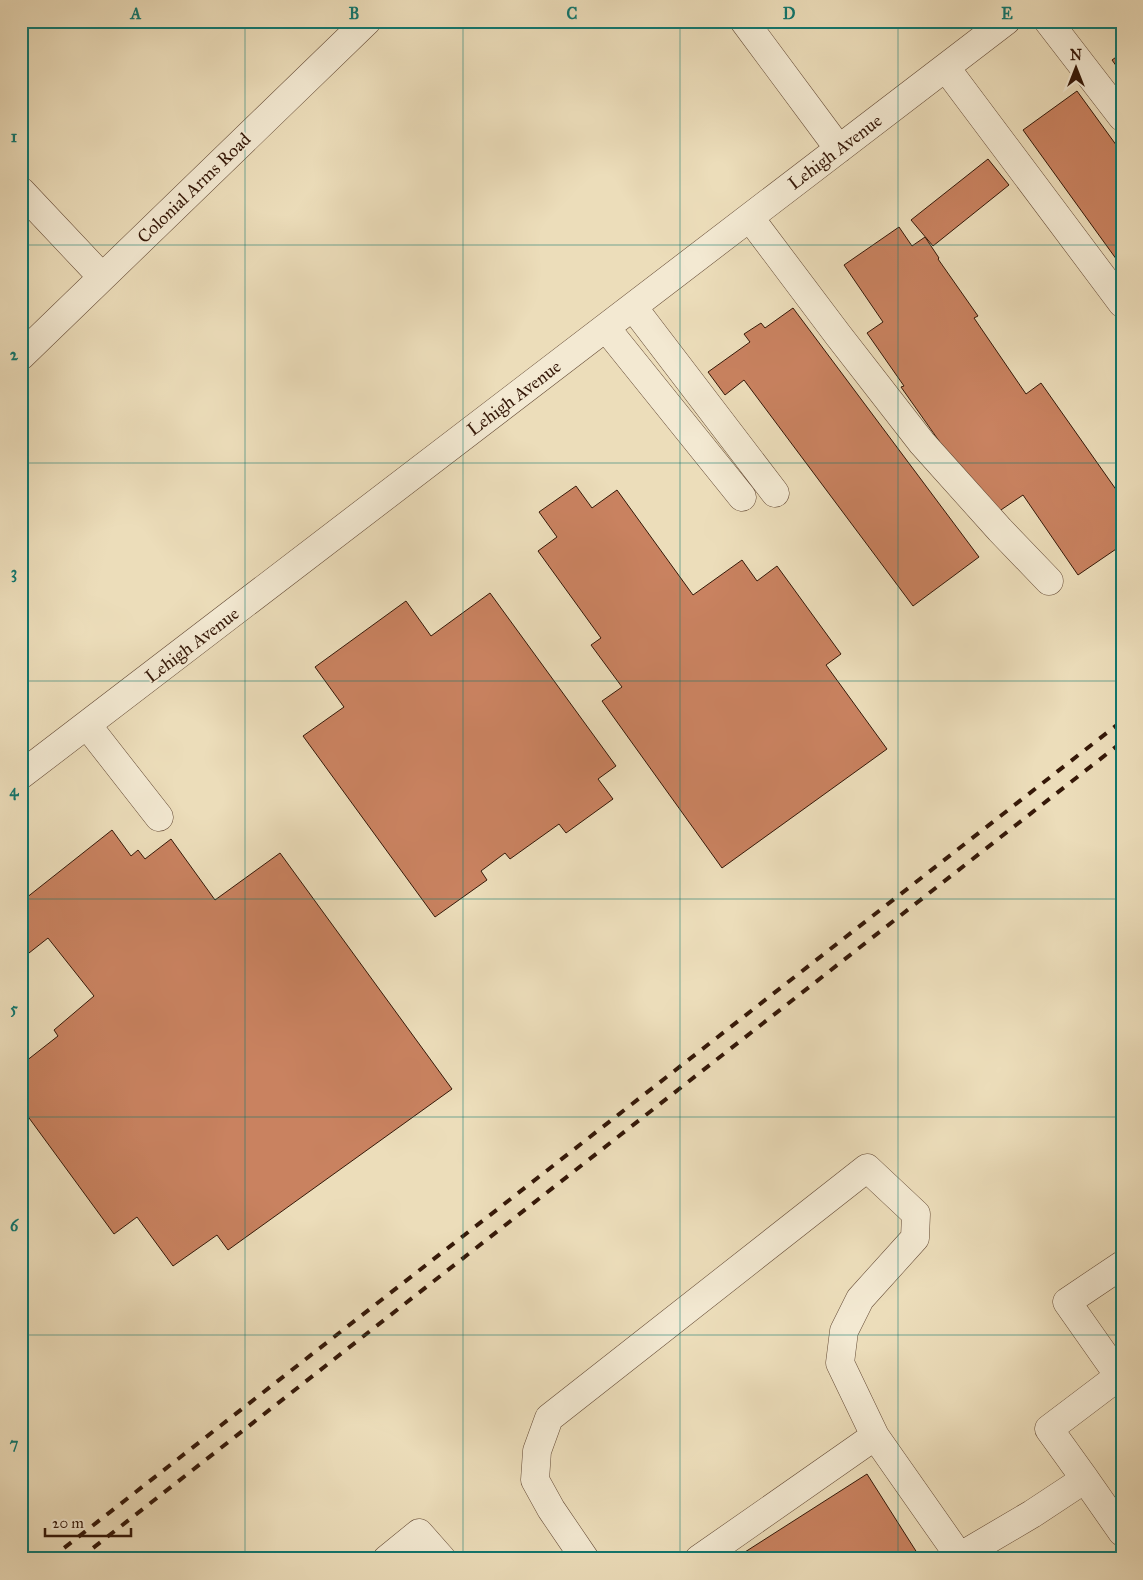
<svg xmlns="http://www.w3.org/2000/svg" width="1143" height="1580" viewBox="0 0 1143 1580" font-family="'IM FELL Great Primer',serif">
<rect width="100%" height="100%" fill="#ecddba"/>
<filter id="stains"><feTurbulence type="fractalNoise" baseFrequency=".004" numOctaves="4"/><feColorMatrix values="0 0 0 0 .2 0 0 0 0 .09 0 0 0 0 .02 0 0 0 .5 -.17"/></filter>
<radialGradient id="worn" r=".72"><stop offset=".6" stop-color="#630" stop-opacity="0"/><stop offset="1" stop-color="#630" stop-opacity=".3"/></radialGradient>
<path fill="#c98260" stroke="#351808" d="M1122 53V74L1112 60Z
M1077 91 1122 153V267L1023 130Z
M988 159 1009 185 933 246 911 220Z
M899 227 912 246 925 237 939 258 938 259 978 316 974 318 1026 394 1041 383 1122 498V545L1078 575 1023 495 992 516 901 387 904 386 867 333 883 322 844 265Z
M793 308 979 557 913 606 744 380 725 395 708 372 750 342 744 334 761 323 765 328Z
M576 486 592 508 617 490 693 595 742 560 757 581 777 566 841 654 826 665 887 749 722 868 602 701 622 687 591 645 601 638 538 551 557 537 539 512Z
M490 593 616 766 598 779 613 799 566 833 559 824 510 859 505 853 481 871 487 880 435 917 303 736 344 707 315 667 406 601 431 636Z
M112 830 131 856 138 850 145 859 171 839 215 900 280 853 452 1089 228 1250 217 1235 173 1266 137 1217 114 1234 21 1107V1083L27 1079 21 1071V1065L58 1036 54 1030 94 996 48 938 29 953 21 943V902Z
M867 1474 921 1559H734Z"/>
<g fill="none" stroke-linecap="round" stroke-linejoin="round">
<g stroke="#634934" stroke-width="29">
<path id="minor" d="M744 21 839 149
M1048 21 1122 117
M946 68 1122 303
M21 191 102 277
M750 218 838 335 922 443 1000 530 1049 581
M633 307 775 493
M606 328 742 497
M21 356 367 21
M87 725 159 817
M21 775 1006 21
M1085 1479 1122 1532
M959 1557 1032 1514 1085 1479 1049 1429 1119 1376 1067 1302 1122 1265
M387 1559 419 1533 442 1559
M585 1559 551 1509 535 1480 537 1451 549 1418 867 1168 916 1214 915 1238 860 1299 844 1331 840 1363 875 1436 957 1553 959 1559
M699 1559 875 1436"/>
</g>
<use href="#minor" stroke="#f3e9d2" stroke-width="28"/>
<path stroke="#351808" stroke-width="4" stroke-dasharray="9 9" stroke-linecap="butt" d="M50 1559 1122 721
M79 1559 1122 742"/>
</g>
<path fill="none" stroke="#0f766e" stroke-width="1" stroke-opacity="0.55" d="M245 21V1559M463 21V1559M680 21V1559M898 21V1559M21 245H1122M21 463H1122M21 681H1122M21 899H1122M21 1117H1122M21 1335H1122"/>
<g text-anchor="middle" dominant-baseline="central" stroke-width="4" stroke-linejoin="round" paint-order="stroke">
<g font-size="18" fill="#351808" stroke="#f3e9d2">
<text transform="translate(835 152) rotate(-37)">Lehigh Avenue</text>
<text transform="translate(194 188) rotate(-44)">Colonial Arms Road</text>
<text transform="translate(514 398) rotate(-37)">Lehigh Avenue</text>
<text transform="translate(192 645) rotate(-37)">Lehigh Avenue</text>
</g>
</g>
<rect width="1143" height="1580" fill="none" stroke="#ecddba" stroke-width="55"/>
<g transform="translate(1076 68)" stroke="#f3e9d2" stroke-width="4" paint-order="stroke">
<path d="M0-4L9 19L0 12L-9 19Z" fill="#351808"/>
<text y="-8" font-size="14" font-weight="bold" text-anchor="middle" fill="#351808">N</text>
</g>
<path d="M45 1528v8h86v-8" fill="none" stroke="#351808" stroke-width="2.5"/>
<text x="52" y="1528" font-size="15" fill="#351808" stroke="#f3e9d2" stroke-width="4" paint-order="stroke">20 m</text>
<rect x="28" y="28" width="1088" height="1524" fill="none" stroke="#0f766e" stroke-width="2"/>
<g font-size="16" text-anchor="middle" font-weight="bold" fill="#0f766e">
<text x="136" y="19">A</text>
<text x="354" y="19">B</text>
<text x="572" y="19">C</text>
<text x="789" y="19">D</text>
<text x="1007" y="19">E</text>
<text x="14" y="142">1</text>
<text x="14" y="360">2</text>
<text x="14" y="578">3</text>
<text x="14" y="796">4</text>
<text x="14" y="1014">5</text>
<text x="14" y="1231">6</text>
<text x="14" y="1449">7</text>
</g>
<rect width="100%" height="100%" filter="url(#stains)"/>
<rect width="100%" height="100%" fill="url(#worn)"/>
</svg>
